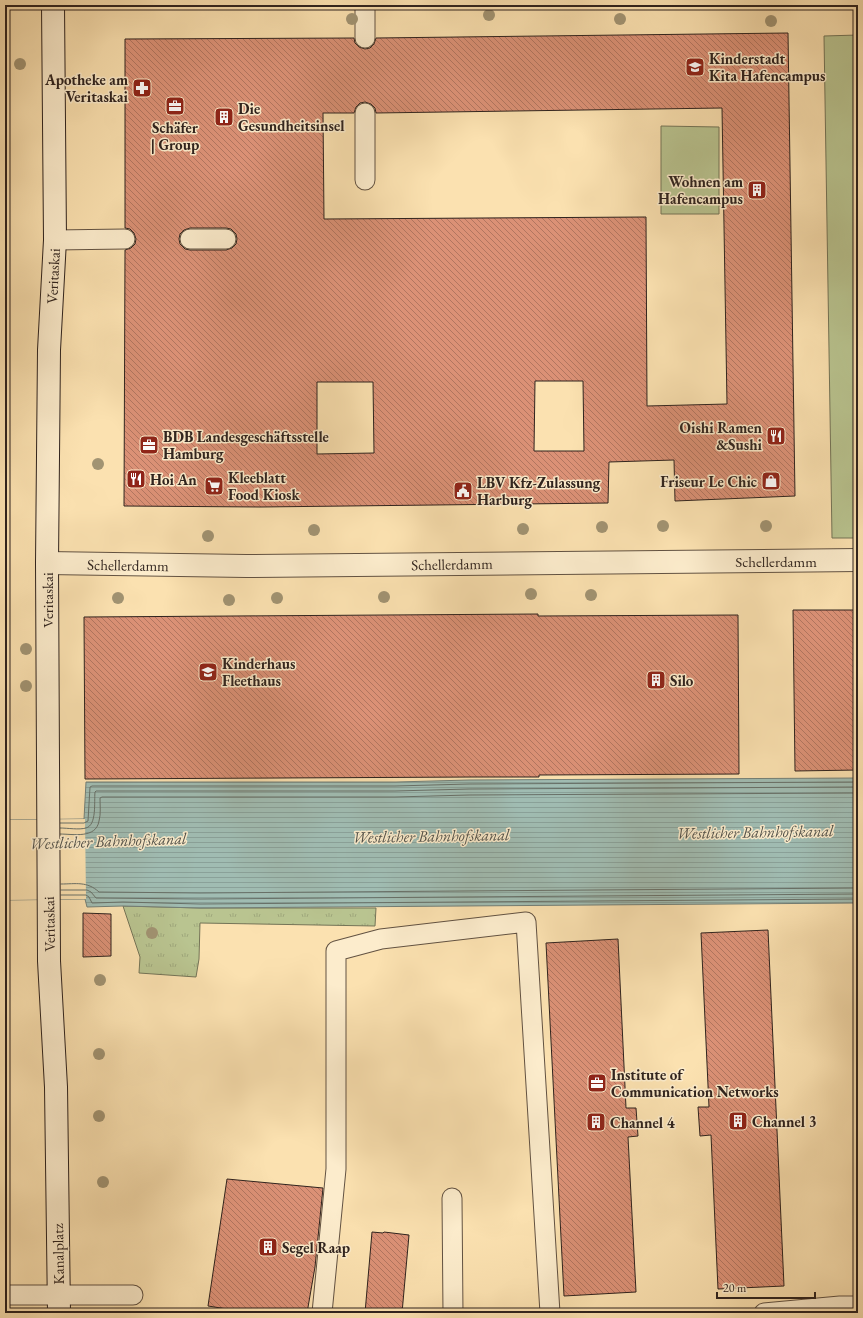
<svg xmlns="http://www.w3.org/2000/svg" width="863" height="1318" viewBox="0 0 863 1318" font-family="'EB Garamond',serif">
<defs>
<pattern id="grass-tufts" width="24" height="20" patternUnits="userSpaceOnUse"><rect width="24" height="20" fill="#b9c490"/><path d="M3 7l-1-3M5 7V3M7 7l1-3M15 17l-1-3M17 17v-4M19 17l1-3" fill="none" stroke="#9fa87c"/></pattern>
<pattern id="water-rules" width="6" height="5" patternUnits="userSpaceOnUse"><rect width="6" height="5" fill="#a0bcb2"/><path d="M0 2.5h6" fill="none" stroke="#8aa199"/></pattern>
<pattern id="building-back-hatch" width="6" height="6" patternUnits="userSpaceOnUse"><rect width="6" height="6" fill="#db9176"/><path d="M-1 5l2 2M0 0l6 6M5-1l2 2" fill="none" stroke="#b27660"/></pattern>
</defs>
<rect width="100%" height="100%" fill="#fbe1b0"/>
<filter id="stains"><feTurbulence type="fractalNoise" baseFrequency=".005" numOctaves="4"/><feColorMatrix values="0 0 0 0 .2 0 0 0 0 .09 0 0 0 0 .02 0 0 0 .5 -.17"/></filter>
<radialGradient id="worn" r=".72"><stop offset=".6" stop-color="#630" stop-opacity="0"/><stop offset="1" stop-color="#630" stop-opacity=".3"/></radialGradient>
<path fill="url(#grass-tufts)" stroke="#747457" d="M123 906 200 908H376L375 926 200 923 199 959 196 977 139 973 140 957Z"/>
<path fill="#b9c490" stroke="#747457" d="M858 35V538H832L824 36Z
M661 126 719 127V214H661Z"/>
<path fill="url(#water-rules)" stroke="#737f77" d="M858 778V903L200 908 123 906 87 907 85 899 5 900V820L84 819 86 782H396L469 780Z"/>
<path fill="#fbe1b0" d="M85 819 86 899 5 900V820Z"/>
<g fill="none" stroke-linecap="round" stroke-linejoin="round">
<path stroke="#687068" stroke-width="1" d="M60 823H84L88 821 90 787 92 786H395L469 784 858 782
M60 828C68 828 79 830 86 828 97 825 94 802 95 792L96 791H395L469 789 858 787
M60 834C73 834 96 839 99 821 101 814 100 806 100 798L102 797H395L469 795 858 793
M61 884C76 884 87 881 99 892L200 893 858 888
M61 890H87L91 892 96 898 200 899 858 894
M61 895H86L89 897 92 903 123 902 200 904 858 899"/>
</g>
<path fill="url(#building-back-hatch)" stroke="#2f231e" fill-rule="evenodd" d="M788 33 795 496 675 501 674 460 609 462 608 503 260 507 124 506 125 250 131 248 135 244 136 239 134 233 130 229 125 228V39L354 38 355 43 359 47 365 49 370 48 374 44 376 38ZM365 102 371 104 375 108 376 113 722 108 727 404 647 406 646 217 324 219 323 113H354L356 107 360 103ZM190 228H226L231 229 236 234 237 239 236 244 232 248 226 250H190L185 249 180 244 179 239 180 234 184 230ZM535 381H583L584 451H534ZM317 382H373L374 453 317 454Z
M793 610H858V770L795 771Z
M538 614V616L738 615 739 774 539 775V777H473L85 779 84 617Z
M83 913 111 914V956L83 957Z
M768 930 784 1286 718 1289 711 1135 700 1136 698 1107H709L701 933Z
M618 939 626 1108H636L638 1136 628 1137 636 1292 564 1296 546 943Z
M227 1179 323 1188 315 1267 307 1313H253L208 1306Z
M372 1232 383 1233 384 1232 409 1235 402 1313H365Z"/>
<g fill="none" stroke-linecap="round" stroke-linejoin="round">
<g stroke="#625242" stroke-width="21">
<path id="service" d="M365 5V38
M365 180V113
M190 239H226
M55 240 125 239
M452 1198 453 1313
M5 1295H133
M322 1313 336 1169V951L381 939 526 922 550 1313
M764 1313 840 1306H858"/>
</g>
<g stroke="#625242" stroke-width="24">
<path id="minor" d="M47 563 246 566 858 560"/>
</g>
<g stroke="#2f231e" stroke-width="24">
<path id="secondary" d="M53 5 55 240 49 350 47 563 49 961 56 1087 59 1313"/>
</g>
<use href="#service" stroke="#fceccc" stroke-width="19"/>
<use href="#minor" stroke="#fceccc" stroke-width="22"/>
<use href="#secondary" stroke="#fceccc" stroke-width="22"/>
</g>
<g fill="#a19372">
<circle cx="489" cy="15" r="6"/>
<circle cx="352" cy="19" r="6"/>
<circle cx="620" cy="19" r="6"/>
<circle cx="771" cy="21" r="6"/>
<circle cx="20" cy="64" r="6"/>
<circle cx="98" cy="464" r="6"/>
<circle cx="663" cy="526" r="6"/>
<circle cx="766" cy="526" r="6"/>
<circle cx="602" cy="527" r="6"/>
<circle cx="523" cy="529" r="6"/>
<circle cx="314" cy="530" r="6"/>
<circle cx="208" cy="536" r="6"/>
<circle cx="531" cy="594" r="6"/>
<circle cx="591" cy="595" r="6"/>
<circle cx="384" cy="597" r="6"/>
<circle cx="118" cy="598" r="6"/>
<circle cx="277" cy="598" r="6"/>
<circle cx="229" cy="600" r="6"/>
<circle cx="26" cy="649" r="6"/>
<circle cx="26" cy="686" r="6"/>
<circle cx="152" cy="933" r="6"/>
<circle cx="100" cy="980" r="6"/>
<circle cx="99" cy="1054" r="6"/>
<circle cx="99" cy="1116" r="6"/>
<circle cx="103" cy="1182" r="6"/>
</g>
<defs>
<g id="school-square" transform="scale(1)"><rect x="-9" y="-9" width="18" height="18" rx="4" fill="#8f2418" stroke="#fceccc"/><path d="M0-5L7-2L0 1L-7-2ZM-4 1L0 2.5L4 1V4Q0 6-4 4Z" fill="#fff"/></g>
<g id="pharmacy-square" transform="scale(1)"><rect x="-9" y="-9" width="18" height="18" rx="4" fill="#8f2418" stroke="#fceccc"/><path d="M-2-6h4v4h4v4h-4v4h-4v-4h-4v-4h4Z" fill="#fff"/></g>
<g id="office-square" transform="scale(1)"><rect x="-9" y="-9" width="18" height="18" rx="4" fill="#8f2418" stroke="#fceccc"/><path d="M-6-3h4V-5.5h4V-3h4V5H-6ZM-1-4.5V-3h2v-1.5ZM-6 0V1H6V0Z" fill="#fff"/></g>
<g id="building-square" transform="scale(1)"><rect x="-9" y="-9" width="18" height="18" rx="4" fill="#8f2418" stroke="#fceccc"/><path d="M-4-6H4V6H1V3H-1V6H-4ZM-2.5-4.3h1.7v1.8h-1.7ZM.8-4.3h1.7v1.8H.8ZM-2.5-1h1.7V.8h-1.7ZM.8-1h1.7V.8H.8Z" fill="#fff"/></g>
<g id="restaurant-square" transform="scale(1)"><rect x="-9" y="-9" width="18" height="18" rx="4" fill="#8f2418" stroke="#fceccc"/><path d="M-5-6h1v4h1v-4h1v4h1v-4h1v5L-1.5 .5V6h-2V.5L-5-1ZM5-6V6H3V1.5H1.5Q1.5-4 5-6Z" fill="#fff"/></g>
<g id="shop-square" transform="scale(1)"><rect x="-9" y="-9" width="18" height="18" rx="4" fill="#8f2418" stroke="#fceccc"/><path d="M-5-2.5h2.3a2.7 3.5 0 0 1 5.4 0H5L5.5 6h-11ZM-1.5-2.5h3a1.5 2.3 0 0 0-3 0Z" fill="#fff"/></g>
<g id="supermarket-square" transform="scale(1)"><rect x="-9" y="-9" width="18" height="18" rx="4" fill="#8f2418" stroke="#fceccc"/><path d="M-6-5.5h2.5l.6 2H6L4.5 2H-2.5L-4.4-4H-6ZM-1.5 3.2a1.3 1.3 0 1 0 .1 0ZM3 3.2a1.3 1.3 0 1 0 .1 0Z" fill="#fff"/></g>
<g id="civic-square" transform="scale(1)"><rect x="-9" y="-9" width="18" height="18" rx="4" fill="#8f2418" stroke="#fceccc"/><path d="M-.6-6.5H3V-4.5H.6V-3L4-1V1h2V6H-6V1h2V-1L-.6-3ZM-1.2 2.5V6h2.4V2.5Z" fill="#fff"/></g>
</defs>
<g fill-rule="evenodd">
<use href="#school-square" x="695" y="67"/>
<use href="#pharmacy-square" x="142" y="88"/>
<use href="#office-square" x="175" y="106"/>
<use href="#building-square" x="224" y="117"/>
<use href="#building-square" x="757" y="190"/>
<use href="#restaurant-square" x="776" y="436"/>
<use href="#office-square" x="149" y="445"/>
<use href="#restaurant-square" x="136" y="479"/>
<use href="#shop-square" x="771" y="481"/>
<use href="#supermarket-square" x="214" y="486"/>
<use href="#civic-square" x="463" y="491"/>
<use href="#school-square" x="208" y="672"/>
<use href="#building-square" x="656" y="680"/>
<use href="#office-square" x="597" y="1083"/>
<use href="#building-square" x="738" y="1121"/>
<use href="#building-square" x="596" y="1122"/>
<use href="#building-square" x="268" y="1247"/>
</g>
<g text-anchor="middle" dominant-baseline="central" stroke-width="3" stroke-linejoin="round" paint-order="stroke">
<g font-size="15" font-weight="bold" fill="#2f231e" stroke="#fceccc" text-anchor="start">
<text x="709" y="58">Kinderstadt<tspan x="709" dy="17">Kita Hafencampus</tspan></text>
<text x="128" y="79" text-anchor="end">Apotheke am<tspan x="128" dy="17">Veritaskai</tspan></text>
<text x="238" y="108">Die<tspan x="238" dy="17">Gesundheitsinsel</tspan></text>
<text x="175" y="127" text-anchor="middle">Schäfer<tspan x="175" dy="17">| Group</tspan></text>
<text x="743" y="181" text-anchor="end">Wohnen am<tspan x="743" dy="17">Hafencampus</tspan></text>
<text x="762" y="427" text-anchor="end">Oishi Ramen<tspan x="762" dy="17">&amp;Sushi</tspan></text>
<text x="163" y="436">BDB Landesgeschäftsstelle<tspan x="163" dy="17">Hamburg</tspan></text>
<text x="228" y="477">Kleeblatt<tspan x="228" dy="17">Food Kiosk</tspan></text>
<text x="150" y="479">Hoi An</text>
<text x="757" y="481" text-anchor="end">Friseur Le Chic</text>
<text x="477" y="482">LBV Kfz-Zulassung<tspan x="477" dy="17">Harburg</tspan></text>
<text x="222" y="663">Kinderhaus<tspan x="222" dy="17">Fleethaus</tspan></text>
<text x="670" y="680">Silo</text>
<text x="611" y="1074">Institute of<tspan x="611" dy="17">Communication Networks</tspan></text>
<text x="752" y="1121">Channel 3</text>
<text x="610" y="1122">Channel 4</text>
<text x="282" y="1247">Segel Raap</text>
</g>
<g font-size="15" fill="#2f231e" stroke="#fceccc">
<text transform="translate(53 276) rotate(-87)">Veritaskai</text>
<text x="776" y="561">Schellerdamm</text>
<text transform="translate(452 564) rotate(-1)">Schellerdamm</text>
<text transform="translate(128 565) rotate(1)">Schellerdamm</text>
<text transform="translate(47 600) rotate(-90)">Veritaskai</text>
<text transform="translate(49 924) rotate(-91)">Veritaskai</text>
<text transform="translate(58 1254) rotate(-91)">Kanalplatz</text>
</g>
<g font-size="16" font-style="italic" fill="#51514a" stroke="#fceccc">
<text transform="translate(755 832) rotate(-1)">Westlicher Bahnhofskanal</text>
<text transform="translate(431 836) rotate(-1)">Westlicher Bahnhofskanal</text>
<text transform="translate(108 841) rotate(-2)">Westlicher Bahnhofskanal</text>
</g>
</g>
<rect width="863" height="1318" fill="none" stroke="#fbe1b0" stroke-width="20"/>
<rect x="6" y="6" width="851" height="1306" fill="none" stroke="#2f231e" stroke-width="2"/>
<rect x="10" y="10" width="843" height="1298" fill="none" stroke="#2f231e"/>
<path d="M717 1292v6h98v-6" fill="none" stroke="#2f231e" stroke-width="2"/>
<text x="723" y="1292" font-size="12" fill="#2f231e" stroke="#fceccc" stroke-width="3" paint-order="stroke">20 m</text>
<rect width="100%" height="100%" filter="url(#stains)"/>
<rect width="100%" height="100%" fill="url(#worn)"/>
</svg>
